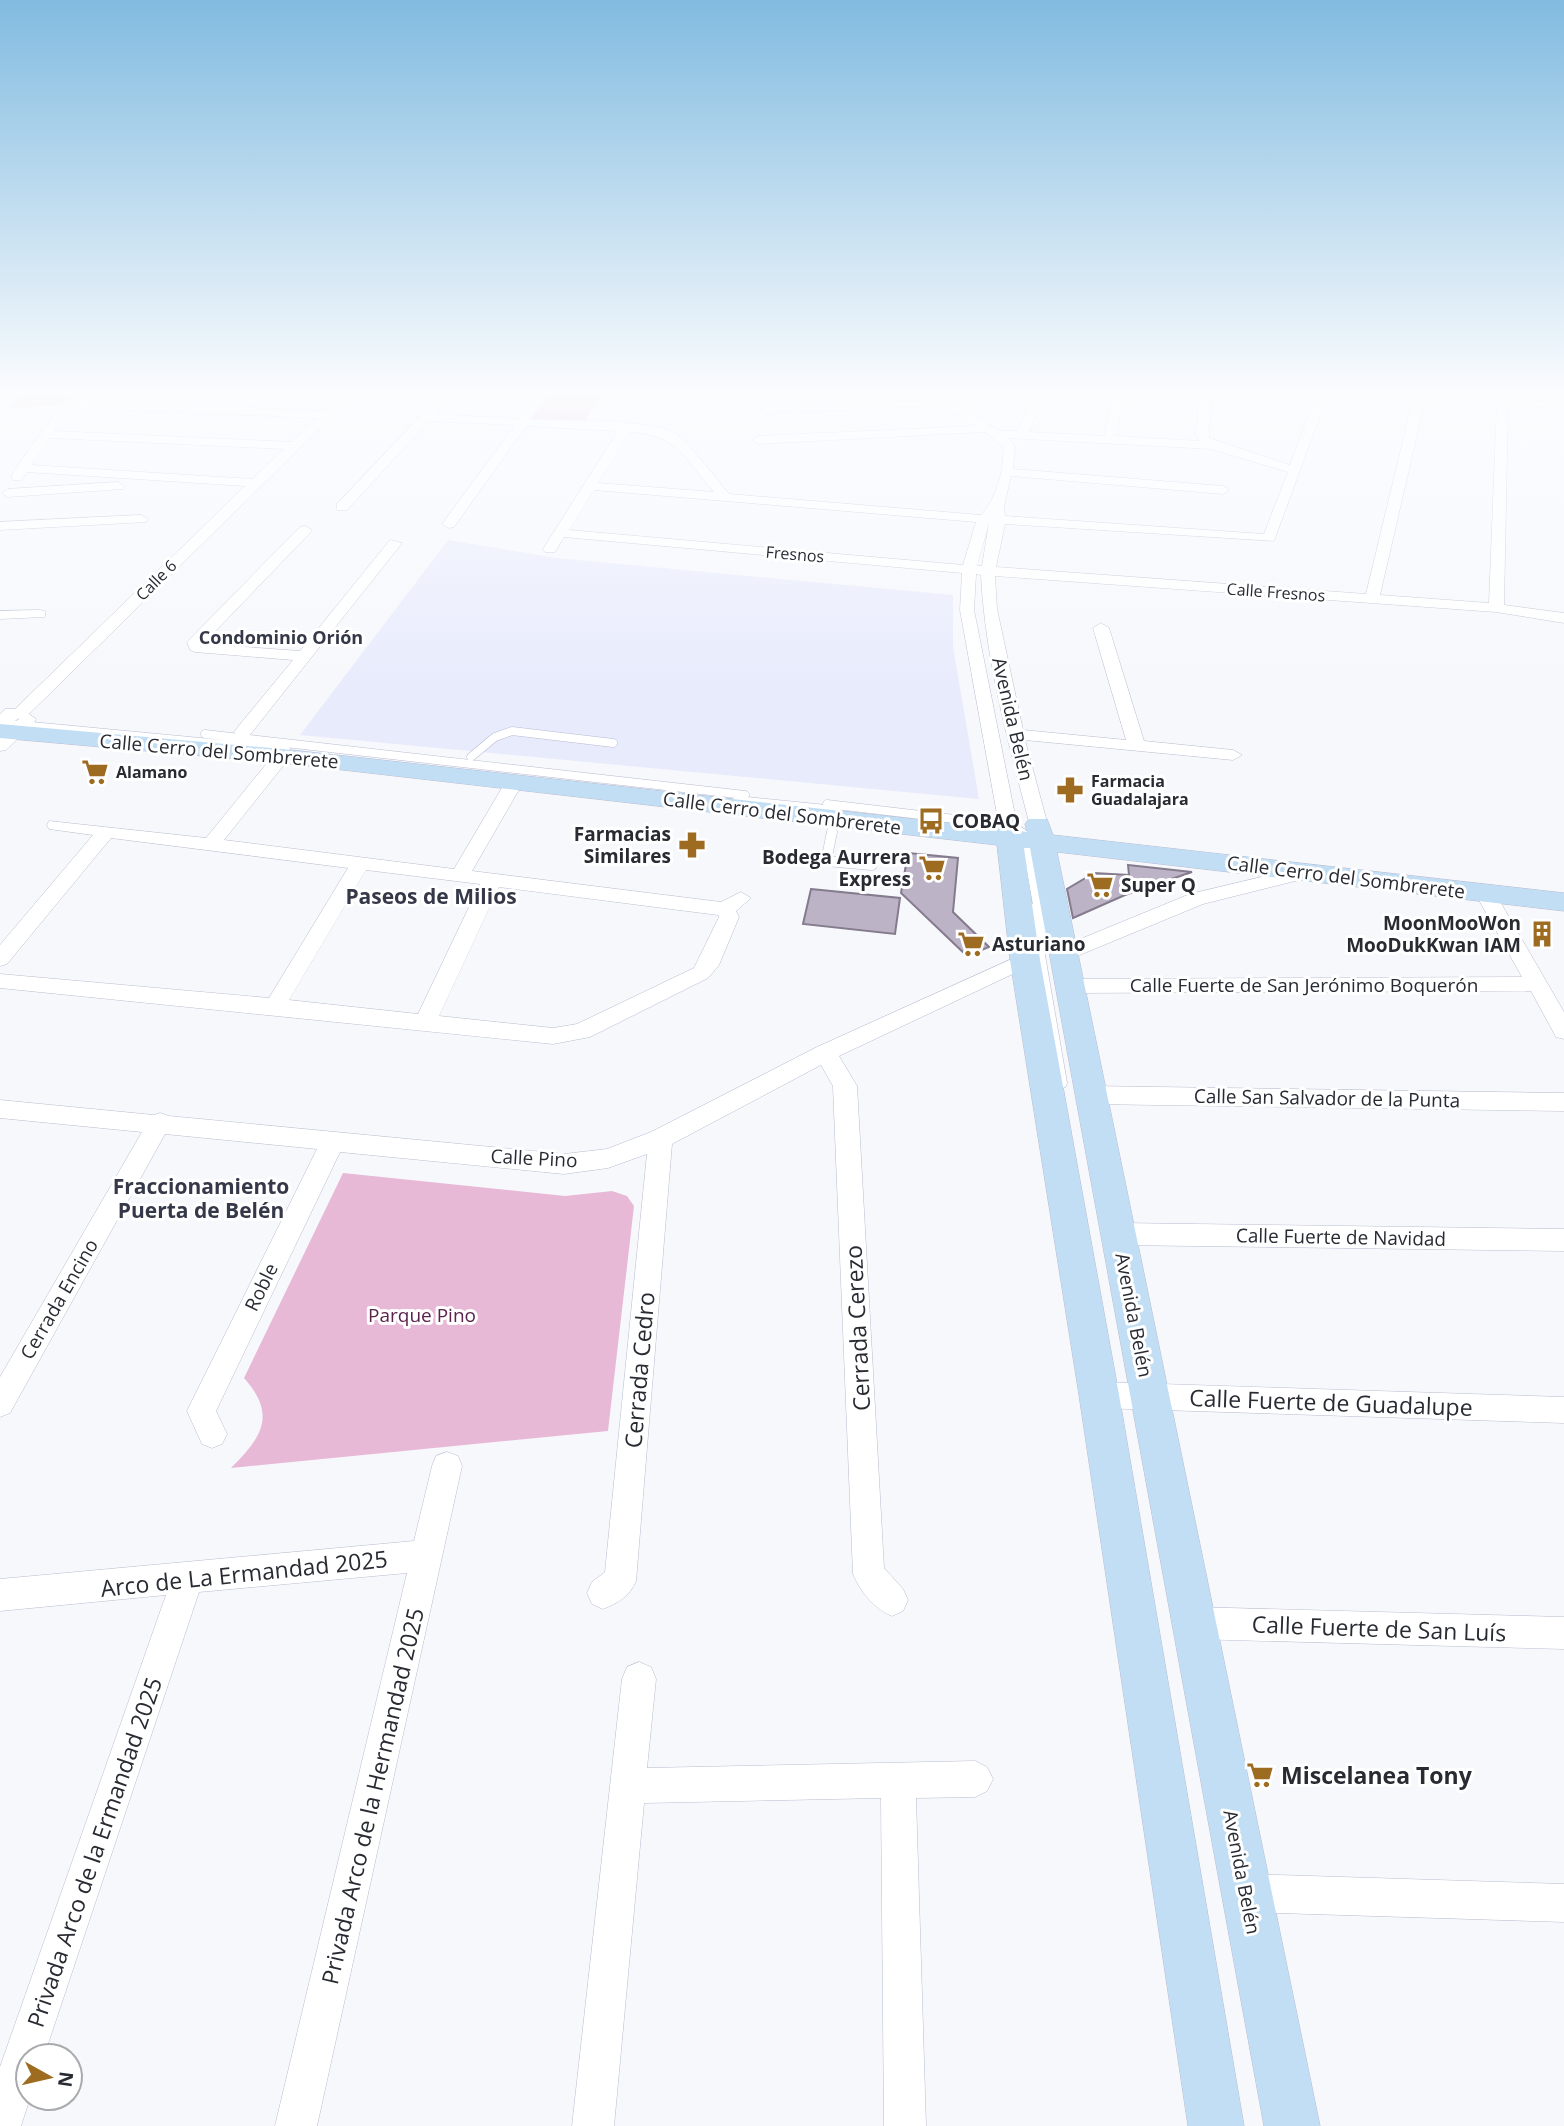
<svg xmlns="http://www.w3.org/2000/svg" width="1564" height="2126" viewBox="0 0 1564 2126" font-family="'Open Sans',sans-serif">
<rect width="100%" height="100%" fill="#f7f8fc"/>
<path fill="#e8ebfc" d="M448 540 556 558 953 595V647L979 799 300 735Z"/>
<path fill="#e8b9d7" d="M27 391H90L55 405 9 408 20 394Z
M549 391H604L582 425 526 422Z
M343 1173 565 1196 612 1191 627 1196 634 1206 608 1431 231 1468C262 1437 277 1415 244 1378Z"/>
<path fill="#bdb3c6" stroke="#847b8d" stroke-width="2" d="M908 853 958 858 953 912 989 947 967 956 901 893Z
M1128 865 1192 872 1125 895 1073 918 1067 889 1094 873 1129 875Z
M811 889 900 898 895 934 803 924Z"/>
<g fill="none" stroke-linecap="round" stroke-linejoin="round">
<g stroke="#b8bcd1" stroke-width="9">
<path id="lane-far1" d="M0 723 286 750
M205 734 745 795
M471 757 495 737 512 731 613 743
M737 800 836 810
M827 804 1006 825
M1012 825 1022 834
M831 834 834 819"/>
</g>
<g stroke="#b8bcd1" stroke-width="11">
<path id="lane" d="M832 832 826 861 872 865
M1020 832 1026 837 1040 916 1048 939
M1032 909 1062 1083"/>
</g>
<g stroke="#b8bcd1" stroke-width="1">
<path id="street" d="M346 391H358L29 714 36 719 34 723 6 750 0 751V737L20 718 0 728V714L5 709H15L245 486 27 472 21 480H13L11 477 16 468 53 416 88 394 94 397 89 401 325 411ZM80 408 318 418 292 442 54 431 61 420ZM50 438 284 449 252 479 31 465Z
M444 391H455L435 414 520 419 540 391H551L531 419C563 421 651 419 675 433 689 442 717 480 729 494L981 515C996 499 1005 469 1003 447L985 432 758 444 752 440 758 436 975 426 941 406 766 413 760 410 766 407 930 400 918 391H931L964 410 959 391H971L977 418 1000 431H1018L1034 391H1045L1029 432 1104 436 1114 391H1126L1116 436 1199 441 1196 434 1200 391H1212L1209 438 1290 465 1318 391H1329L1274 541 1005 524 996 567 1366 594 1415 391H1427L1380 595 1489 603 1497 402 1437 391 1497 395V391H1509L1508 396 1564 404V410L1508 403 1504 605 1564 613V623L1496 612 995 576 997 609 1023 730 1126 740 1093 628 1101 623 1109 628 1144 741 1233 750 1242 755 1233 760 1025 740 1047 822 1038 828 1029 822C1008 741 985 658 981 575L976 574 974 610 1016 820 1007 826 998 820 960 610 962 573 564 537 555 552H545L543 549 618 431 526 426 454 527 449 528 442 524 515 425 429 421 347 510H337V504ZM630 432C679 435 684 458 714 492L598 483ZM1008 438 1211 449 1288 472 1264 534 1005 516 1004 506 1011 476 1223 494 1229 490 1223 486 1013 469 1015 446ZM594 490 976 522 963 565 569 530ZM989 523 982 566H977Z
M118 482 124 486 123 489 8 497 2 493 8 489Z
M141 515 148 519 146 522 0 530V522Z
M305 526 312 530 310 533 203 644 300 651 390 540 402 543 249 736H237L234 732 237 728 293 660 195 652 190 650 187 642 300 527Z
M40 610 45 611V617L0 619V611Z
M282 751 291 756 224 840 454 869 506 781 515 776 524 781 472 871 721 902 741 892 751 898 736 911 739 917 719 965 708 978 590 1037 553 1044 0 988V974L269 998 348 868 111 838 7 964 0 966V945L93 835 49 829 47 825 49 821 206 838 276 752ZM366 870 480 884 418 1014 289 1000ZM499 887 718 915 719 917 694 968 577 1024 553 1028 439 1016Z
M1308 866 1315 868 1318 872 1315 876 1203 904 1070 959 1063 961 1053 954 1056 949 1190 894Z
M1485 887 1495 893 1564 1012V1039L1556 1037 1531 991 1070 993 1062 991 1059 986 1062 981 1070 979 1522 977 1475 893Z
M1025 953 1032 955 1035 960 1032 965 839 1056 857 1086 884 1568 903 1589 908 1600 903 1611 892 1616C874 1609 860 1591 853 1574L833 1086 821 1065 672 1144 636 1581C630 1596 618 1603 603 1609L592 1604 587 1593 592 1582 605 1572 647 1154 608 1168 564 1174 340 1152 216 1411 227 1434 222 1444 212 1448 202 1444 187 1411 317 1149 165 1134 10 1413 0 1417V1377L142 1132 0 1118V1100L154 1115 160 1113 169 1116 564 1154 607 1149 651 1132 817 1047Z
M1090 1086 1564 1093V1111L1090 1104 1082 1101 1078 1095 1082 1089Z
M1118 1223 1564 1229V1251L1118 1245 1109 1242 1105 1234 1109 1226Z
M1099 1382 1564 1397V1423L1099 1408 1089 1404 1085 1395 1089 1386Z
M447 1452 458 1456 462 1466 317 2126H275L407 1573 199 1592 44 2056H28L30 2098 21 2126H0V2067L166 1595 0 1611V1579L414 1541 432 1466 436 1456Z
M1193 1607 1564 1617V1649L1193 1639 1182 1634 1177 1623 1182 1612Z
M639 1662 651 1667 656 1679 647 1768 975 1761 987 1767 993 1779 987 1791 975 1797 916 1798 926 2126H884L881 1798 644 1803 614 2126H572L622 1679 627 1667Z
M1246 1874 1564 1884V1922L1246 1912 1233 1906 1227 1893 1233 1880Z"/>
</g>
<g stroke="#b8bcd1" stroke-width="1">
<path id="secondary" d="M0 724 282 749 995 828 994 821 998 816H1016L1021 831 1027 832 1025 824 1029 819H1047L1053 835 1564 893V911L1057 852 1320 2126H1264L1030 848H1024L1040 960 1119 1395 1244 2126H1188L1079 1395 1010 960 997 845 282 763 0 738Z"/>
</g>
<use href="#lane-far1" stroke="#fff" stroke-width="8"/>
<use href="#lane" stroke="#fff" stroke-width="10"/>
<use href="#street" fill="#fff" fill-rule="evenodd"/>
<use href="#secondary" fill="#c2def4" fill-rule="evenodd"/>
</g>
<linearGradient id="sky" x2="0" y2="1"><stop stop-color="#81bbe0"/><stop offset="0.57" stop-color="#fbfcfe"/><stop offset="1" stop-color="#fbfcfe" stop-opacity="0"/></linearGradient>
<rect width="1564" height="689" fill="url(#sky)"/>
<defs>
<g id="supermarket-bare" transform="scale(2.1)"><path d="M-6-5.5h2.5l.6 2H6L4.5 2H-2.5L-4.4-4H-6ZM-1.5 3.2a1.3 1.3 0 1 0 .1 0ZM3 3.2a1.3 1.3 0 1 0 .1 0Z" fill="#9d6c20" stroke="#fff" stroke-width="2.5" paint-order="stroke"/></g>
<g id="pharmacy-bare" transform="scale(2.1)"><path d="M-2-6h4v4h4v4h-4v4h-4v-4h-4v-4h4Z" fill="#9d6c20" stroke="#fff" stroke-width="2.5" paint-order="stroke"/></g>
<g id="bus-bare" transform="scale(2.1)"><path d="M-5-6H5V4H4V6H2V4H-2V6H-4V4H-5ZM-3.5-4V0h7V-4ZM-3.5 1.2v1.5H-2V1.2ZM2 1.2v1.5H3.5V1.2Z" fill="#9d6c20" stroke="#fff" stroke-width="2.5" paint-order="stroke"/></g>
<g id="building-bare" transform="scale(2.1)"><path d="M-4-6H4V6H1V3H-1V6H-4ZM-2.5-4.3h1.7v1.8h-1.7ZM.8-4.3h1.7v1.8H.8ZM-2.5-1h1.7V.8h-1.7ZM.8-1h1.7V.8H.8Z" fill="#9d6c20" stroke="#fff" stroke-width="2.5" paint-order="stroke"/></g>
</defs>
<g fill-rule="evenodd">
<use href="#supermarket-bare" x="95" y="772"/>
<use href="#pharmacy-bare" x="1070" y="790"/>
<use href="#bus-bare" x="931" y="821"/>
<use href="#pharmacy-bare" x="692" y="845"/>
<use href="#supermarket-bare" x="932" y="868"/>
<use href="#supermarket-bare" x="1100" y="885"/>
<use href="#building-bare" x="1542" y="934"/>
<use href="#supermarket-bare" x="971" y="944"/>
<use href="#supermarket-bare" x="1260" y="1775"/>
</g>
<g text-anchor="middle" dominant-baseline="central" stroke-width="6" stroke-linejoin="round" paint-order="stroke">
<g font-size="16" fill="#292b33" stroke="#fff">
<text transform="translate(795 554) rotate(5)">Fresnos</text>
<text transform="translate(156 580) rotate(-45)">Calle 6</text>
<text transform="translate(1276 592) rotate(4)">Calle Fresnos</text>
</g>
<g font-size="16" font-weight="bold" fill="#292b33" stroke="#fff" text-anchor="start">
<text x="116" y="772">Alamano</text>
<text x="1091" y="781">Farmacia<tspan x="1091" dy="18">Guadalajara</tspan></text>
</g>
<g font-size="18" font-weight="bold" fill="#353848" stroke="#fff">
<text x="281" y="637">Condominio Orión</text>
</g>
<g font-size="19" fill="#292b33" stroke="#fff">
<text transform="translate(1013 719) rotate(77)">Avenida Belén</text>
<text transform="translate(219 751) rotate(5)">Calle Cerro del Sombrerete</text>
<text transform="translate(782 813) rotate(7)">Calle Cerro del Sombrerete</text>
<text transform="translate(1346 877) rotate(7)">Calle Cerro del Sombrerete</text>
<text x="1304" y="985">Calle Fuerte de San Jerónimo Boquerón</text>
<text transform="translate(1327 1098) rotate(1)">Calle San Salvador de la Punta</text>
<text transform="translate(534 1158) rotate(3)">Calle Pino</text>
<text transform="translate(1341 1237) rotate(1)">Calle Fuerte de Navidad</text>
<text transform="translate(261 1287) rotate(-64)">Roble</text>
<text transform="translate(59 1299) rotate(-60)">Cerrada Encino</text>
<text transform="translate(1134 1315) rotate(79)">Avenida Belén</text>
<text transform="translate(1242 1872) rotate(79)">Avenida Belén</text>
</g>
<g font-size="19" font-weight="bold" fill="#292b33" stroke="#fff" text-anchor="start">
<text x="952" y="821">COBAQ</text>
<text x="671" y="834" text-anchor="end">Farmacias<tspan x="671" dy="22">Similares</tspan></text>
<text x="911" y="857" text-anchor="end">Bodega Aurrera<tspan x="911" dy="22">Express</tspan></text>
<text x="1121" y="885">Super Q</text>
<text x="1521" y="923" text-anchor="end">MoonMooWon<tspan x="1521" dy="22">MooDukKwan IAM</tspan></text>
<text x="992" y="944">Asturiano</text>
</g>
<g font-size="19" fill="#5c244d" stroke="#fff">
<text x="422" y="1315">Parque Pino</text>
</g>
<g font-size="21" font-weight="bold" fill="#353848" stroke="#fff">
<text x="431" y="896">Paseos de Milios</text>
<text x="201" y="1186">Fraccionamiento<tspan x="201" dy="24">Puerta de Belén</tspan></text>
</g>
<g font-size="23" fill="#292b33" stroke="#fff">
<text transform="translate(857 1328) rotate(-93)">Cerrada Cerezo</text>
<text transform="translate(639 1370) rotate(-85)">Cerrada Cedro</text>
<text transform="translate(1331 1402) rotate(2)">Calle Fuerte de Guadalupe</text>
<text transform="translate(244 1573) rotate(-6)">Arco de La Ermandad 2025</text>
<text transform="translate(1379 1628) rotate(2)">Calle Fuerte de San Luís</text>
<text transform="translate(372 1796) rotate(-77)">Privada Arco de la Hermandad 2025</text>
<text transform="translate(94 1852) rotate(-71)">Privada Arco de la Ermandad 2025</text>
</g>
<g font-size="23" font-weight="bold" fill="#292b33" stroke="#fff" text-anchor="start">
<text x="1281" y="1775">Miscelanea Tony</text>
</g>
</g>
<g transform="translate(49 2077) rotate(98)"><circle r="33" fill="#ffffff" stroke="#a9aaad" stroke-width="2"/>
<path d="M0-5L12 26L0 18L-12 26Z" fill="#9d6c20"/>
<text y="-10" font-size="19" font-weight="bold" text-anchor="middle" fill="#292b33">N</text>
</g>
</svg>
